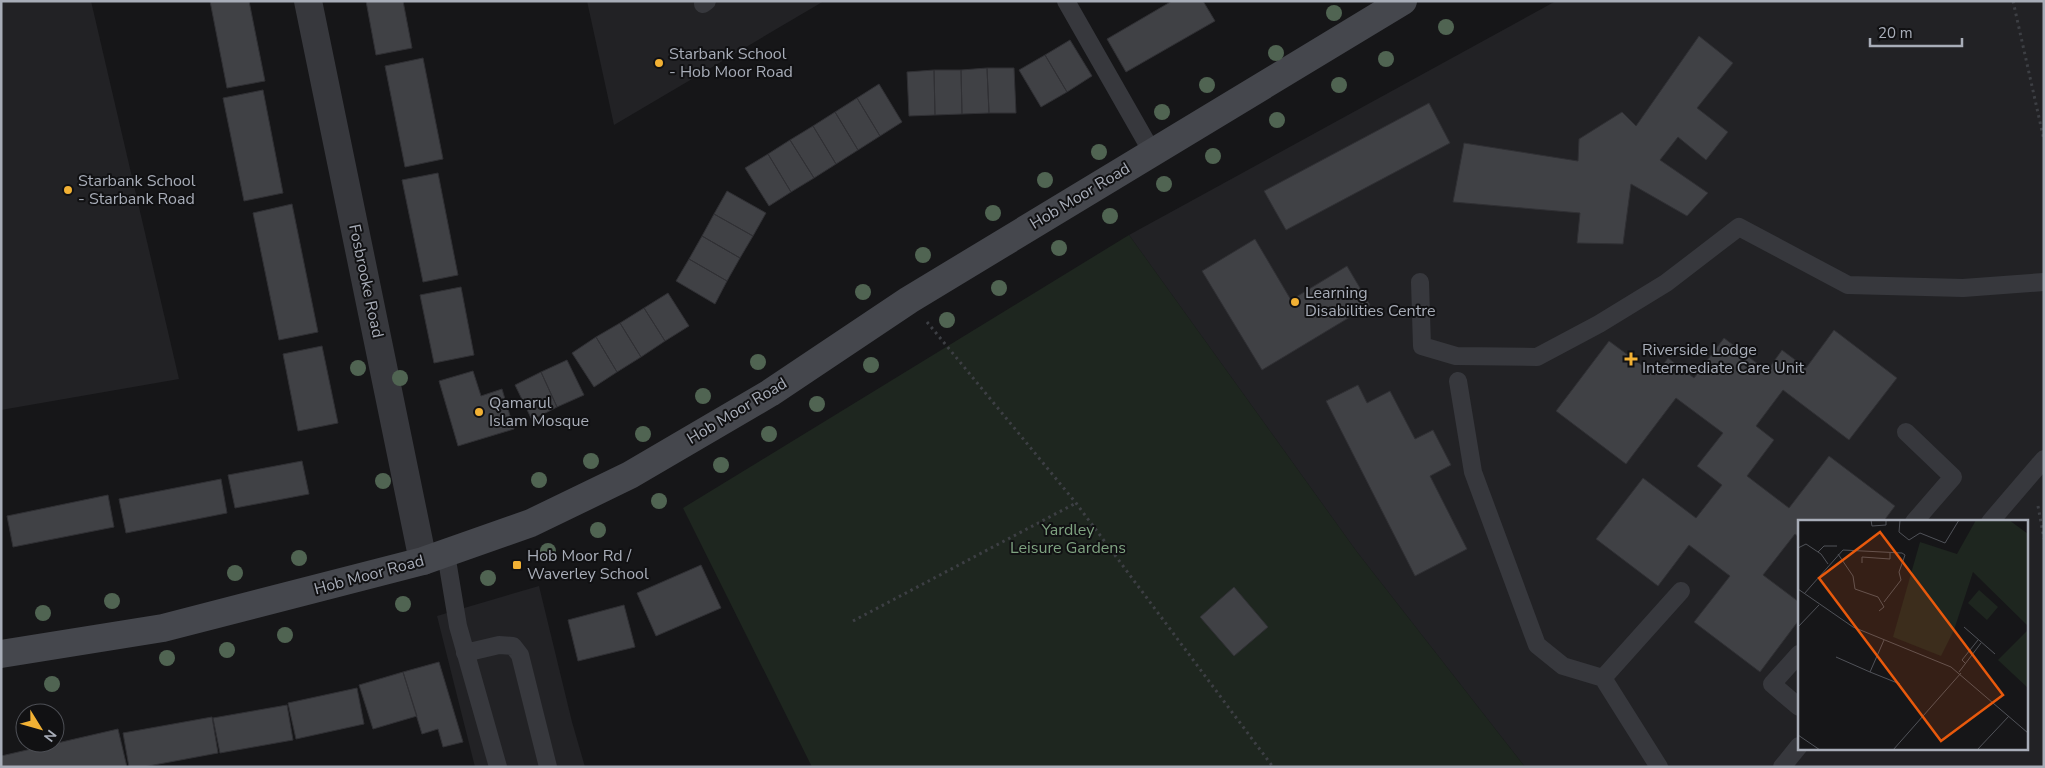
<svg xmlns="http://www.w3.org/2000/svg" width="2045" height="768" viewBox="0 0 2045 768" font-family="'Nunito Sans',sans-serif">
<rect width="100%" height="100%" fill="#161618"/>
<path fill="#222225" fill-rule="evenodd" d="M1 1H91L179 379 1 410Z
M587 1H824L614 125Z
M1556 1H2044V767H1525L1357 552 1129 235ZM1799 522H2026V749H1799Z
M539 586 572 722 585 767H475L437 616Z"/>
<path fill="#1e261f" d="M1129 235 1357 552 1525 767H812L683 508Z"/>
<path fill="#404145" stroke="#303034" d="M210 1H249L265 81 227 88Z
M366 1H403L412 48 376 55Z
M1172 1H1203L1215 21 1126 72 1107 39Z
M1699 36 1733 63 1697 108 1728 132 1706 160 1678 137 1660 160 1708 193 1687 216 1631 184 1623 244 1577 243 1580 213 1453 202 1464 143 1578 161 1579 139 1622 112 1636 126Z
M1070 40 1092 76 1067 92 1045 55Z
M1045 55 1067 92 1041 107 1019 70Z
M423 58 443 159 405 167 385 66Z
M987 68H1014L1016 113H989Z
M987 68 989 113 962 114 961 70Z
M934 70H961L962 114 935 115Z
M934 70 935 115 909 116 907 72Z
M879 84 902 122 880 136 857 98Z
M263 90 283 193 244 201 223 98Z
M857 98 880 136 858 150 835 112Z
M1429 103 1450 143 1286 230 1264 191Z
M835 112 858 150 836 164 813 126Z
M813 126 836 164 814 178 790 140Z
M790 140 814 178 791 192 768 154Z
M768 154 791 192 769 206 745 168Z
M438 173 458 275 423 282 402 180Z
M727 191 766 213 753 236 714 214Z
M292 204 318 332 279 340 253 213Z
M714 214 753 236 740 258 702 236Z
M702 236 740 258 727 281 689 259Z
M1255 239 1291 300 1347 266 1370 305 1262 370 1202 271Z
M689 259 727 281 715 304 676 281Z
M461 287 474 355 434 363 420 295Z
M668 293 689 326 665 341 644 308Z
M644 308 665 341 641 357 620 323Z
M620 323 641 357 617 372 596 337Z
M1834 330 1897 378 1849 440 1783 390 1756 426 1774 440 1747 476 1789 508 1829 456 1895 506 1883 522H1799V537L1795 534 1763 575 1799 602V620L1760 672 1694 622 1730 576 1689 545 1658 586 1596 539 1643 478 1696 518 1722 485 1697 466 1723 433 1676 398 1626 464 1556 411 1609 341 1655 375 1668 358 1694 378 1724 338 1767 371 1782 350 1806 368Z
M596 337 617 372 594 387 572 353Z
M322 346 338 423 298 431 283 354Z
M567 360 584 395 557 407 541 372Z
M473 371 481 396 502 389 514 429 458 446 439 381Z
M541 372 557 407 532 420 515 385Z
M1358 385 1367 403 1390 391 1415 439 1433 430 1451 465 1430 476 1467 549 1415 576 1326 401Z
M302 461 309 494 235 508 228 475Z
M221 479 227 513 126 533 119 499Z
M108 495 114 527 13 547 7 516Z
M701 565 721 608 656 636 637 593Z
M1234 587 1268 627 1234 656 1200 617Z
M624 605 635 647 578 661 568 620Z
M439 662 463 742 443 747 438 729 422 734 403 672Z
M403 672 417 716 373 729 359 685Z
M357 688 364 724 296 739 288 703Z
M287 705 293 740 220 753 213 718Z
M212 717 218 753 143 767H129L123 733Z
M118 729 127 767H1V756Z"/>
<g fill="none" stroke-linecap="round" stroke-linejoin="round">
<path stroke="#3d3f44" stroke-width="3" stroke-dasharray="2.5 4" stroke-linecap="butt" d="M2013 1 2044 140
M927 322 1076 503 1273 767
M2038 506 2044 539
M853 621 1076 503"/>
<path stroke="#37383d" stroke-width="18" d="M1066 1 1152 152
M703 4 707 1
M1420 282 1422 346 1456 356 1537 357 1599 324 1666 283 1739 227 1848 285 1963 288 2044 282
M1458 381 1473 472 1537 645 1563 666 1603 678 1659 767
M1906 432 1953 477 1914 522
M1990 522 2044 459
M446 554 458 626 498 767
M465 653 499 645 513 646 520 655 548 767
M1799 654 1772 684 1799 707
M1603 678 1681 591
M1782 767 1799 746"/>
<path stroke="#37383d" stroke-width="28" d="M308 1 423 561"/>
<path stroke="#45474d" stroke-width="28" d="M1 654 163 628 423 561 531 523 630 475 770 393 909 300 1403 1"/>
</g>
<g fill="#506452">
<circle cx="1334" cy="13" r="8"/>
<circle cx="1446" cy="27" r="8"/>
<circle cx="1276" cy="53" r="8"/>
<circle cx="1386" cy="59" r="8"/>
<circle cx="1207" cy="85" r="8"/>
<circle cx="1339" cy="85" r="8"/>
<circle cx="1162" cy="112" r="8"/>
<circle cx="1277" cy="120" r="8"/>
<circle cx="1099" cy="152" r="8"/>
<circle cx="1213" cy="156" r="8"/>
<circle cx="1045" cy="180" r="8"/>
<circle cx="1164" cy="184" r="8"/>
<circle cx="993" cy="213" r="8"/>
<circle cx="1110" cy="216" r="8"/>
<circle cx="1059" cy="248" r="8"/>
<circle cx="923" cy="255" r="8"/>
<circle cx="999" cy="288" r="8"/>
<circle cx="863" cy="292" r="8"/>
<circle cx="947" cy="320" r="8"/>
<circle cx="758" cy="362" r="8"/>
<circle cx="871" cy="365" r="8"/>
<circle cx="358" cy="368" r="8"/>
<circle cx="400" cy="378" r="8"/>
<circle cx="703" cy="396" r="8"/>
<circle cx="817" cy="404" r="8"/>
<circle cx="643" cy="434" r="8"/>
<circle cx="769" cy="434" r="8"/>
<circle cx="591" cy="461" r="8"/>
<circle cx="721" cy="465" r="8"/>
<circle cx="539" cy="480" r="8"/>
<circle cx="383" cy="481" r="8"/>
<circle cx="659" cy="501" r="8"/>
<circle cx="598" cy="530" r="8"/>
<circle cx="548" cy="551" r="8"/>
<circle cx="299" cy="558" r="8"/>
<circle cx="235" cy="573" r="8"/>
<circle cx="488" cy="578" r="8"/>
<circle cx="112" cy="601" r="8"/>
<circle cx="403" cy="604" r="8"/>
<circle cx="43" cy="613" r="8"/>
<circle cx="285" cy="635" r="8"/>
<circle cx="227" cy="650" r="8"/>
<circle cx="167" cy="658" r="8"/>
<circle cx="52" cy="684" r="8"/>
</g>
<g fill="#f2b134" stroke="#111113" stroke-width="2">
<circle cx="659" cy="63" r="5"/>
<circle cx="68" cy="190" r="5"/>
<circle cx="1295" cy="302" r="5"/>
<path d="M1628.5 351.5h5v5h5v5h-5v5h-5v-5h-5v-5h5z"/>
<circle cx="479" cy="412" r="5"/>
<rect x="512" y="560" width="10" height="10" rx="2.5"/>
</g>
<g text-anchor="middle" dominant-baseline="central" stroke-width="4" stroke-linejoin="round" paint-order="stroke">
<g font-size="16" fill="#a8adb8" stroke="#111113" text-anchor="start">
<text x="669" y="54">Starbank School<tspan x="669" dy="18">- Hob Moor Road</tspan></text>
<text x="78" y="181">Starbank School<tspan x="78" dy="18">- Starbank Road</tspan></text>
<text x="1305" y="293">Learning<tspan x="1305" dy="18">Disabilities Centre</tspan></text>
<text x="1642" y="350">Riverside Lodge<tspan x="1642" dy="18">Intermediate Care Unit</tspan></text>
<text x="489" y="403">Qamarul<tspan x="489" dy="18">Islam Mosque</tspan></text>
<text x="527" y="556">Hob Moor Rd /<tspan x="527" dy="18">Waverley School</tspan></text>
</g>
<g font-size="16" fill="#a8adb8" stroke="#111113">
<text transform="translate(1080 196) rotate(-31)">Hob Moor Road</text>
<text transform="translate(366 281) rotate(78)">Fosbrooke Road</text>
<text transform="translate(737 411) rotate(-31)">Hob Moor Road</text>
<text transform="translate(369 575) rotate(-15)">Hob Moor Road</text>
</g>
<g font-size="16" fill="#7fa381" stroke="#111113">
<text x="1068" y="530">Yardley<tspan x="1068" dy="18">Leisure Gardens</tspan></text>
</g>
</g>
<g transform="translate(1798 520)">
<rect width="230" height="230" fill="#161618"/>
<path d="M178 0H211L230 14V106L175 52 156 110 143 136 95 117 122 22 159 34ZM181 70 200 87 189 100 170 83ZM230 110V168L200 140Z" fill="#1e261f"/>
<path fill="none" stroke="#505258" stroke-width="1" d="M73 0 74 6 88 5V0M102 0 101 12 111 20 122 13 147 23 161 0M0 28 8 24 23 34 30 44M20 32 26 26H39M40 34 55 56 57 69 80 77 86 87 81 91M64 43V37L92 39V33M0 69 55 107 153 147 230 213M6 74 45 30 104 33 107 35 101 52 103 60 86 82M0 107 21 85M166 107 197 134M38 137 72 152 86 120M168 144 164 140 180 120M72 152 102 164M161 152 183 123M0 215 22 230M95 230 163 153M179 230 211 196"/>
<path fill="#e8590c" fill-opacity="0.15" stroke="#e8590c" stroke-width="2.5" d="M82 12 205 175 143 221 21 58Z"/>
<rect width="230" height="230" fill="none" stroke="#a8adb8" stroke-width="2.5"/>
</g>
<rect width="2045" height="768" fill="none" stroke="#a8adb8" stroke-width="5"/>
<g transform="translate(40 728) rotate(127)"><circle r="24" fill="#111113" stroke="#4d4f55"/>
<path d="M0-4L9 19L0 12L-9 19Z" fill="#f2b134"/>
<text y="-8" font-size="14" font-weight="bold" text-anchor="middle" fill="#a8adb8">N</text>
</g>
<path d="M1870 38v8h92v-8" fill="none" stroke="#a8adb8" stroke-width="2.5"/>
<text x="1878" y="38" font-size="15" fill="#a8adb8" stroke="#111113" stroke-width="4" paint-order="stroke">20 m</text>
</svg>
